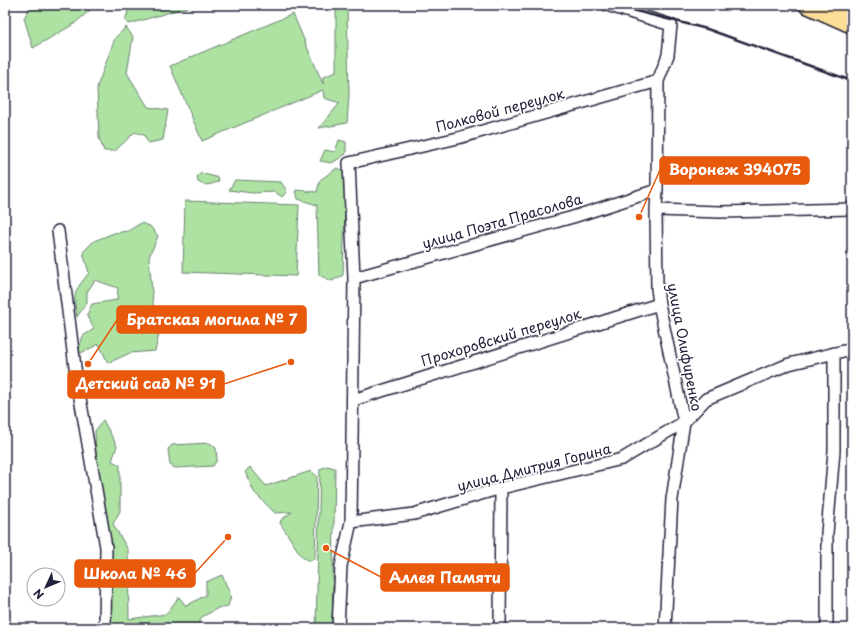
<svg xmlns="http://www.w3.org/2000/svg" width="857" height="633" viewBox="0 0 857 633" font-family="'Playpen Sans',sans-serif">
<rect width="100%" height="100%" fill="#fff"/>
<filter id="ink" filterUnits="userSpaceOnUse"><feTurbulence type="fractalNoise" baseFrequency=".025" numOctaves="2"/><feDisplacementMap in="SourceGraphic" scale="8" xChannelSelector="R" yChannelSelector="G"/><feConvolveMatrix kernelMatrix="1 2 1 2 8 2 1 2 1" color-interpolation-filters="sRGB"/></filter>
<g filter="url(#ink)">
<path fill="#aee2a3" stroke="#68826f" d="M31 5H59L61 8 65 5H96L74 24 33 48 24 18Z
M130 5H195L129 24 125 21Z
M336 5H347L349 96 347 123 319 128 340 103 324 98 323 90 202 141 170 66 293 14 323 84V77L336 72Z
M126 27 133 37 127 73 148 107 168 110 163 140 148 143 144 135 135 132 115 151H104L99 138 97 87 115 38Z
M339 140 346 142V154L332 163 320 161 325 150 335 152Z
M337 168 346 172 343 275 332 281 319 275 317 205 298 199 296 190 317 192 320 180Z
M201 173 219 178 218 182C211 184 205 187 198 182L197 177Z
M235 180 281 182 287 191 282 197 275 192 252 193 229 190Z
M185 201 299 205 296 276 183 272Z
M141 223 150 226 158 236 149 257 153 304 160 330 155 351 130 353 108 363 99 344 77 355 83 336 94 329 87 315 92 304 117 300 118 288 95 280 87 292V302L77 317C73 293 73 293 89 273L83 252 94 241 114 233 128 231Z
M103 420 117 446 112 461 120 465V511L113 524 128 550 129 619 166 614 179 597 186 606 206 595V582L222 575 231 596 228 606 218 608 202 617 196 628H115L104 607 100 562 95 431Z
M210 443 216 448 217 460 213 466 175 468 170 465 168 449 172 445Z
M327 466 335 468 332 628H316L320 469Z
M250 467 266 486 311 471 317 476 315 558 309 561 302 557 280 523 281 520 292 512 275 513 254 492 245 472Z"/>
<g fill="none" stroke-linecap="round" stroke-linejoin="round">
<g stroke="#22223b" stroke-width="14">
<path id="minor" d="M607 5 671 25 668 55 658 81 657 190 656 210 657 288 659 304 684 422 672 499 665 628
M656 210 720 212 852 209
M58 231 76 375 106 547 105 628
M354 278 573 217 657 190
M353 400 659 304
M351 522 354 278 349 163 458 138 658 81
M338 628 341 566 351 522 414 514 501 488 622 459 684 422 706 399 789 364 852 349
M500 628 501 488
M827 628V533L834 451V353"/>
</g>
<g stroke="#22223b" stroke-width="19">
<path id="highway" d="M807 5 852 25
M840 5 852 11"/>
</g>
<use href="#minor" stroke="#fff" stroke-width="11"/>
<use href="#highway" stroke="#fdde96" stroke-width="16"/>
<path stroke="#22223b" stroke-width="2.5" d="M612 5 707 29 852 81"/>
</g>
</g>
<g text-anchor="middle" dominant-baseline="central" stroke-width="3.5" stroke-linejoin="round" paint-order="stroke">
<g font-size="14" fill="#22223b" stroke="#fff">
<text transform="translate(500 110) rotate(-15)">Полковой переулок</text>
<text transform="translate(502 221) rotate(-16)">улица Поэта Прасолова</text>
<text transform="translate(501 337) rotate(-17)">Прохоровский переулок</text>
<text transform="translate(685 347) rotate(79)">улица Олифиренко</text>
<text transform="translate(534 467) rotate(-14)">улица Дмитрия Горина</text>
</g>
</g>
<path fill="none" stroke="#e8590c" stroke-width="1.5" d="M639 217L660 170M88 364L117 320M291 362L224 384M228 537L195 573M326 548L381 577"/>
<g fill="#e8590c" stroke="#fff" stroke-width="1.5">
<circle cx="639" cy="217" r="4"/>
<circle cx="88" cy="364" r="4"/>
<circle cx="291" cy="362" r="4"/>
<circle cx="228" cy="537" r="4"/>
<circle cx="326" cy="548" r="4"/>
</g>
<g fill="#e8590c" stroke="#e8590c" stroke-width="1.5">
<rect x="660" y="157" width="149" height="27" rx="4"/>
<rect x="117" y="306" width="189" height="27" rx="4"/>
<rect x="68" y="371" width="156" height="27" rx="4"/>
<rect x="75" y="560" width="120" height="27" rx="4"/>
<rect x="381" y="564" width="128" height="27" rx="4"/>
</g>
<g font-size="15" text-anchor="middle" font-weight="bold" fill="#fff">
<text x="735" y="175">Воронеж 394075</text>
<text x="212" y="325">Братская могила № 7</text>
<text x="146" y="389">Детский сад № 91</text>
<text x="135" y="579">Школа № 46</text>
<text x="445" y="583">Аллея Памяти</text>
</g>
<rect width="857" height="633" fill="none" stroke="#fff" stroke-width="20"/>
<rect x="10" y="10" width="837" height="613" fill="none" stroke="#22223b" stroke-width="1.5" filter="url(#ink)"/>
<g transform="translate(46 587) rotate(226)"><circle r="19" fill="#ffffff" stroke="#a7a7b1"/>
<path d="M0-3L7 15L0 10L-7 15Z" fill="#22223b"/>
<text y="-6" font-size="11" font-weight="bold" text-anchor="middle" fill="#22223b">N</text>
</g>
</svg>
